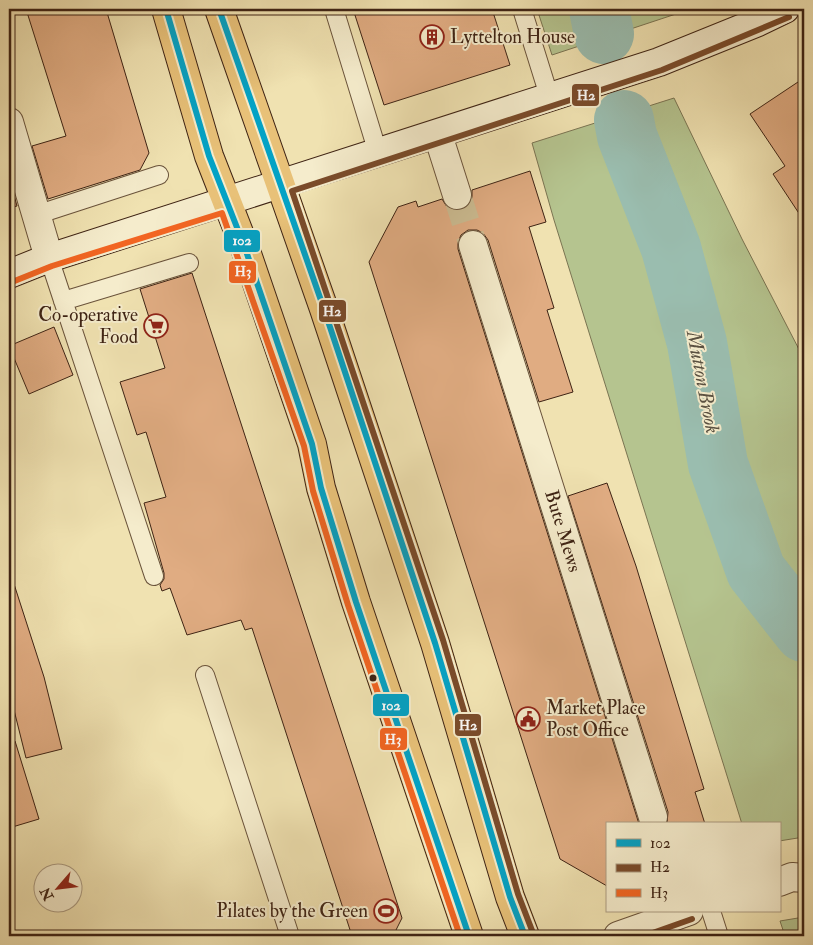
<svg xmlns="http://www.w3.org/2000/svg" width="813" height="945" viewBox="0 0 813 945" font-family="'IM FELL Double Pica',serif">
<rect width="100%" height="100%" fill="#f0e2b1"/>
<filter id="stains"><feTurbulence type="fractalNoise" baseFrequency=".004" numOctaves="4"/><feColorMatrix values="0 0 0 0 .2 0 0 0 0 .09 0 0 0 0 .02 0 0 0 .5 -.17"/></filter>
<radialGradient id="worn" r=".72"><stop offset=".6" stop-color="#630" stop-opacity="0"/><stop offset="1" stop-color="#630" stop-opacity=".3"/></radialGradient>
<path fill="#b5c48f" stroke="#7a7452" d="M537 9H691L552 55Z
M674 98 742 239 804 359V837L779 841V824H742L554 220 532 143Z
M804 917V936H785L780 921Z"/>
<g fill="none" stroke-linecap="round" stroke-linejoin="round">
<path stroke="#9abdaf" stroke-width="60" d="M599 9 604 34
M624 120 627 136 671 248 697 343 718 464 756 571 804 632"/>
</g>
<path fill="#e0ac82" stroke="#3e2314" d="M26 9H106L149 153 140 170 48 199 32 146 66 136Z
M353 9H492L510 65 384 105Z
M804 78V221L773 174 785 166 750 114Z
M530 171 546 222 529 227 554 308 547 310 573 392 539 402 488 240 483 233 477 230H468L461 235 458 242V249L639 824H607V886L560 859 369 262 398 207 416 201 418 207 442 199 447 207 454 210H461L469 205 472 198V190Z
M9 177 17 206 9 208Z
M192 273 402 918 393 936H352L252 628 245 630 241 620 187 635 170 588 162 591 160 585 164 579V573L144 503 166 497 146 432 137 435 120 382 165 368 140 289Z
M54 327 73 375 29 394 9 346Z
M607 483 636 566 704 789 695 792 705 824H667L668 812 568 496Z
M14 584 44 677 62 749 26 758 9 690V585Z
M15 741 39 819 9 828V742Z"/>
<g fill="none" stroke-linecap="round" stroke-linejoin="round">
<path stroke="#ccbc92" stroke-width="28" stroke-dasharray="28 14" stroke-linecap="butt" d="M457 195 473 245"/>
<g stroke="#6a533b" stroke-width="20">
<path id="lane" d="M334 9 378 153
M522 9 550 99
M36 215 159 175
M49 258 154 576
M63 301 189 263
M205 675 290 936
M711 911 719 936"/>
</g>
<g stroke="#6a533b" stroke-width="30">
<path id="street" d="M9 122 49 258
M438 135 457 195
M473 245 653 817
M779 882 792 877 804 878
M618 936 689 911"/>
</g>
<g stroke="#3e2314" stroke-width="30">
<path id="secondary" d="M9 274 49 258 659 62 758 22 785 9"/>
</g>
<g stroke="#3e2314" stroke-width="30">
<path id="highway" d="M166 9 209 156 245 248 312 444 321 488 356 602 469 936
M219 9 324 309 435 643 510 897 525 936"/>
</g>
<use href="#lane" stroke="#f5eccc" stroke-width="18"/>
<use href="#street" stroke="#f5eccc" stroke-width="28"/>
<use href="#secondary" stroke="#f5eccc" stroke-width="28"/>
<use href="#highway" stroke="#e8c178" stroke-width="28"/>
<g stroke="#f5eccc" stroke-width="10">
<path id="bus-1" d="M166 9 209 156 245 248 312 444 321 488 356 602 469 936
M219 9 324 309 435 643 510 897 525 936"/>
</g>
<g stroke="#f5eccc" stroke-width="10">
<path id="bus-2" d="M533 933 518 894 443 640 292 191 662 70 789 17
M644 936 692 919"/>
</g>
<g stroke="#f5eccc" stroke-width="10">
<path id="bus-3" d="M12 282 52 266 222 213 304 446 313 491 348 605 460 936"/>
</g>
<use href="#bus-1" stroke="#03a2c5" stroke-width="6"/>
<use href="#bus-2" stroke="#7a4b2a" stroke-width="6"/>
<use href="#bus-3" stroke="#f26522" stroke-width="6"/>
</g>
<defs>
<g id="building-ring" transform="scale(1.25)"><circle r="9.5" fill="#f5eccc" stroke="#8f2418" stroke-width="1.5"/><path d="M-4-6H4V6H1V3H-1V6H-4ZM-2.5-4.3h1.7v1.8h-1.7ZM.8-4.3h1.7v1.8H.8ZM-2.5-1h1.7V.8h-1.7ZM.8-1h1.7V.8H.8Z" fill="#8f2418"/></g>
<g id="supermarket-ring" transform="scale(1.25)"><circle r="9.5" fill="#f5eccc" stroke="#8f2418" stroke-width="1.5"/><path d="M-6-5.5h2.5l.6 2H6L4.5 2H-2.5L-4.4-4H-6ZM-1.5 3.2a1.3 1.3 0 1 0 .1 0ZM3 3.2a1.3 1.3 0 1 0 .1 0Z" fill="#8f2418"/></g>
<g id="civic-ring" transform="scale(1.25)"><circle r="9.5" fill="#f5eccc" stroke="#8f2418" stroke-width="1.5"/><path d="M-.6-6.5H3V-4.5H.6V-3L4-1V1h2V6H-6V1h2V-1L-.6-3ZM-1.2 2.5V6h2.4V2.5Z" fill="#8f2418"/></g>
<g id="stadium-ring" transform="scale(1.25)"><circle r="9.5" fill="#f5eccc" stroke="#8f2418" stroke-width="1.5"/><path d="M0-5a6.5 5 0 1 0 0 10a6.5 5 0 1 0 0-10ZM-3.5-1.8h7v3.6h-7Z" fill="#8f2418"/></g>
</defs>
<g fill-rule="evenodd">
<use href="#building-ring" x="432" y="37"/>
<use href="#supermarket-ring" x="156" y="326"/>
<use href="#civic-ring" x="528" y="719"/>
<use href="#stadium-ring" x="386" y="911"/>
</g>
<circle fill="#3e2314" stroke="#f5eccc" stroke-width="2" cx="373" cy="678" r="4.5"/>
<g text-anchor="middle" dominant-baseline="central" stroke-width="4" stroke-linejoin="round" paint-order="stroke">
<g font-size="19" fill="#3e2314" stroke="#f5eccc" text-anchor="start">
<text x="450" y="37">Lyttelton House</text>
<text x="138" y="315" text-anchor="end">Co-operative<tspan x="138" dy="22">Food</tspan></text>
<text x="546" y="708">Market Place<tspan x="546" dy="22">Post Office</tspan></text>
<text x="368" y="911" text-anchor="end">Pilates by the Green</text>
</g>
<g font-size="19" fill="#3e2314" stroke="#f5eccc">
<text transform="translate(563 531) rotate(73)">Bute Mews</text>
</g>
<g font-size="20" font-style="italic" fill="#5a5142" stroke="#f5eccc">
<text transform="translate(703 382) rotate(79)">Mutton Brook</text>
</g>
</g>
<g stroke="#f5eccc" stroke-width="2">
<rect x="571" y="83" width="29" height="24" rx="5" fill="#7a4b2a"/>
<rect x="223" y="229" width="38" height="24" rx="5" fill="#03a2c5"/>
<rect x="228" y="260" width="29" height="24" rx="5" fill="#f26522"/>
<rect x="318" y="299" width="29" height="24" rx="5" fill="#7a4b2a"/>
<rect x="372" y="693" width="38" height="24" rx="5" fill="#03a2c5"/>
<rect x="454" y="713" width="28" height="24" rx="5" fill="#7a4b2a"/>
<rect x="379" y="727" width="29" height="24" rx="5" fill="#f26522"/>
</g>
<g font-size="14" text-anchor="middle" font-weight="bold" fill="#fff">
<text x="586" y="100">H2</text>
<text x="242" y="245">102</text>
<text x="243" y="276">H3</text>
<text x="332" y="316">H2</text>
<text x="391" y="710">102</text>
<text x="468" y="730">H2</text>
<text x="393" y="744">H3</text>
</g>
<rect width="813" height="945" fill="none" stroke="#f0e2b1" stroke-width="30"/>
<rect x="10" y="10" width="793" height="925" fill="none" stroke="#3e2314" stroke-width="2.5"/>
<rect x="15" y="15" width="783" height="915" fill="none" stroke="#3e2314"/>
<rect x="606" y="822" width="175" height="90" fill="#f5eccc" stroke="#ac9c82"/>
<rect x="616" y="839" width="25" height="8" fill="#03a2c5" stroke="#ac9c82"/>
<text x="650" y="848" font-size="15" fill="#3e2314">102</text>
<rect x="616" y="864" width="25" height="8" fill="#7a4b2a" stroke="#ac9c82"/>
<text x="650" y="872" font-size="15" fill="#3e2314">H2</text>
<rect x="616" y="889" width="25" height="8" fill="#f26522" stroke="#ac9c82"/>
<text x="650" y="898" font-size="15" fill="#3e2314">H3</text>
<g transform="translate(58 888) rotate(242)"><circle r="24" fill="#f5eccc" stroke="#ac9c82"/>
<path d="M0-4L9 19L0 12L-9 19Z" fill="#8f2418"/>
<text y="-8" font-size="14" font-weight="bold" text-anchor="middle" fill="#3e2314">N</text>
</g>
<rect width="100%" height="100%" filter="url(#stains)"/>
<rect width="100%" height="100%" fill="url(#worn)"/>
</svg>
